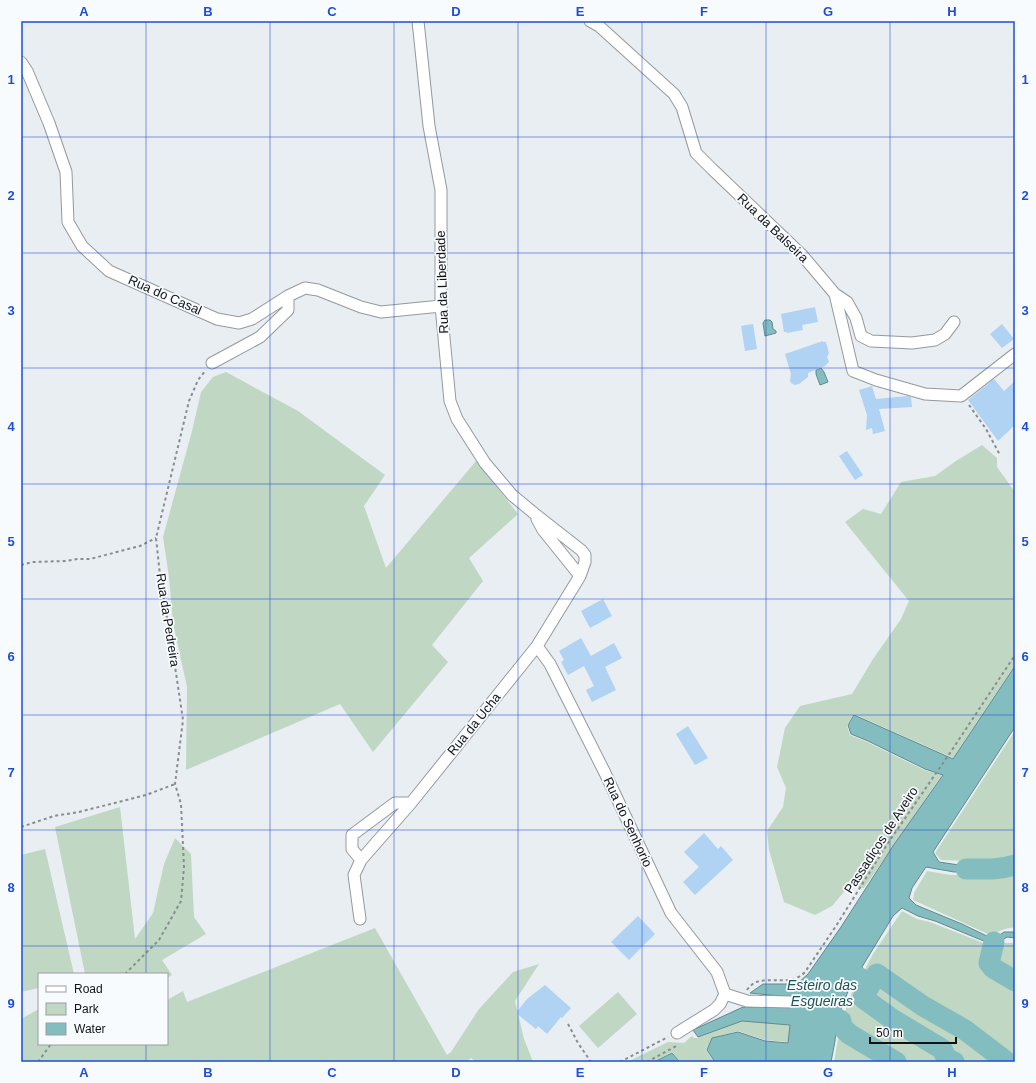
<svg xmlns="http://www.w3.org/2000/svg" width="1036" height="1083" viewBox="0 0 1036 1083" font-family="Arial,sans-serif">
<rect width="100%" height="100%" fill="#e9eef3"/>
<path fill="#bfd7c3" d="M226 372 298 411 385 475 364 506 386 568 476 461 518 514 469 558 483 581 432 645 448 662 373 752 340 704 186 770 187 687 173 623 169 577 163 537 192 431 201 392 213 377Z
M982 445 997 458V467L1015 492V665L953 758 854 714 847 725 850 735 867 742 924 770 942 775 864 888 849 886 832 906 815 915 784 902 769 850 767 831 783 807 786 788 777 767 785 728 800 706 852 694 873 659 901 619 909 601 845 522 863 509 881 514 901 482 935 476 956 461Z
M1015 731V927L1005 929 990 935 913 900 914 893 927 871 951 875H995L1000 864 994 862 941 860 935 853Z
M120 807 135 939 153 913 164 864 175 838 191 854 194 917 206 934 162 960 172 975 167 978V974H85L55 827Z
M45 849 74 974H39V988L21 992V855Z
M902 911 917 919 930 922 986 944 985 957 988 971 995 977 996 950 1004 943H1015V1062H834L839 1033 844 1014 854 987 861 989 873 987 865 969 873 954Z
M375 928 447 1055 451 1052 479 1009 513 972 539 964 515 1001 524 1039 533 1062H476L471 1058 467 1062H21V1019L39 1009V1044H167V1000L183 991 187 1002Z
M618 992 637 1014 598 1048 579 1026Z
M742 1021 790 1025 788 1042 765 1040 738 1031 712 1038 706 1050 714 1062H680V1061L672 1052 653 1062H627L668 1042 684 1043 692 1036 694 1038H697Z"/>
<path fill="#84bdbf" stroke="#628a8c" d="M765 320H770L772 322 773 329 776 331V333L765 336 763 323Z
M821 368 824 372 828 382 820 385 816 374V370Z
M1015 666V727L933 852 939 862 959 865 986 864 997 867 993 872 968 871 954 872 926 867 912 888 909 898 916 905 962 924 991 938H995L1004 932H1015V938L1007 937 995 945 992 959 993 974 987 963 991 944 935 921 918 916 902 908 893 916 862 967 870 985 864 984 853 979 837 1019 835 1041 831 1062H715L707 1050 712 1038 738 1032 765 1041 788 1043 790 1025 742 1021 698 1037 693 1030 743 1007H799V998L750 993 763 984H797L808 974 841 927 893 846 943 775 925 769 868 741 851 734 848 725 854 715 953 759Z
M672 1053 679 1061 678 1062H654Z"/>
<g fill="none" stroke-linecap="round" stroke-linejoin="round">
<path stroke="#84bdbf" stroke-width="21" d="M966 869C983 869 999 870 1015 865
M994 942 989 963 993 968 1015 981
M860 978 870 985 863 998 892 1019 942 1049 947 1059 954 1062
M870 985 877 974 923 1006 965 1030 1007 1062
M820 1008 841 1021V1026L849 1034 896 1062"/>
</g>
<path fill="#b0d2f3" d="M815 307 818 322 802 325 803 330 787 333V332H784L781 314Z
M753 324 757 349 745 351 741 326Z
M1002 324 1014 339 1002 348 990 334Z
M823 341V342H826L829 353 827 357 829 362 825 366 808 373V377L799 384 795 385 791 383 790 380 791 374 785 354Z
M994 379 1004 391 1015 381V425L998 441 968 400Z
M872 386 876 399 908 396 911 397 912 407 879 409 885 431 873 434 872 428 866 430 867 415 859 390Z
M847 451 863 475 855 480 839 456Z
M603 599 612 616 590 628 581 611Z
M581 638 591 656 614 643 622 658 605 667 616 690 592 702 586 690 594 686 584 666 568 675 561 662 564 660 559 651Z
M688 726 708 758 695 765 676 734Z
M704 833 718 849 721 846 733 860 695 895 683 882 699 867 684 852Z
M638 916 655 934 629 960 611 942Z
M545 985 571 1008 562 1018 561 1017 547 1034 538 1026 536 1029 516 1013 527 999Z"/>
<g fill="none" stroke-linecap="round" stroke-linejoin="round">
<g stroke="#95999d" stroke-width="13">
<path id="minor" d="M590 21 599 26 674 94 682 107 696 153 712 169 802 255 835 294 853 371 876 380 925 394 961 396 1015 354
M21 62 27 71 49 123 66 172 68 222 82 246 109 271 217 319 239 323 252 319 288 296 305 288 318 290 361 307 381 312 441 306
M835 294 847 302 856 318 861 336 871 341 912 343 935 340 945 334 954 322
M212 363 260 337 288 310V296
M537 519 543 530 580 576
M537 646 550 664 605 773 671 913 717 972 725 994 720 1004 714 1010 677 1033
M361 860 352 849V835L395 803H411
M360 919 354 875 361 860 411 803 537 646 580 576 585 562V555L581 550 535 514 512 495 485 463 457 419 450 401 441 306V190L429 126 418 21
M725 994 747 1001 790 1002"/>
</g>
<path stroke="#898d90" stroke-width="2" stroke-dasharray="3 3" stroke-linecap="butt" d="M969 405 986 429 1000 455
M21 565 33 562 65 561 78 559H90L140 546 156 538
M21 827 54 816 79 812 146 795 175 784
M125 974 159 940 181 901 184 867 181 804 175 784 183 720 176 673 160 575 156 538 189 401 198 380 206 370
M747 990C750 986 754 982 760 981 775 978 793 985 805 972L836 926 888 843 952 750 1015 655
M568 1024 578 1043 591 1062
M38 1062 51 1044
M620 1062 668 1037
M647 1062 678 1045"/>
<use href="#minor" stroke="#fff" stroke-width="11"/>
</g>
<path fill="none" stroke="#1d4ed8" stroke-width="1" stroke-opacity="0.55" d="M146 21V974M270 21V1062M394 21V1062M518 21V1062M642 21V1062M766 21V1062M890 21V1062M21 137H1015M21 253H1015M21 368H1015M21 484H1015M21 599H1015M21 715H1015M21 830H1015M21 946H1015M146 1044V1062"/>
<g text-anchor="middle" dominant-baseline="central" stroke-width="3.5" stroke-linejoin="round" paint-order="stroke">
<g font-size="13" fill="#111315" stroke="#f8fbfe">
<text transform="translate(773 228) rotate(44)">Rua da Balseira</text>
<text transform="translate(442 282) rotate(-92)">Rua da Liberdade</text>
<text transform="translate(165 295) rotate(24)">Rua do Casal</text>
<text transform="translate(168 620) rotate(81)">Rua da Pedreira</text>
<text transform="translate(474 724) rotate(-51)">Rua da Ucha</text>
<text transform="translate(628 822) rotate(65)">Rua do Senhorio</text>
<text transform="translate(881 840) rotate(-57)">Passadiços de Aveiro</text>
</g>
<g font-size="14" font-style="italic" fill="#205354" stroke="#f8fbfe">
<text x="822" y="985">Esteiro das<tspan x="822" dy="16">Esgueiras</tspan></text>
</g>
</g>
<rect width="1036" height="1083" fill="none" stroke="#f8fbfe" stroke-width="44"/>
<rect x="38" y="973" width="130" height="72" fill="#f8fbfe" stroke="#9c9ea1"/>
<rect x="46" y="986" width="20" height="6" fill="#ffffff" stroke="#9c9ea1"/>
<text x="74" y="993" font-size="12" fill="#111315">Road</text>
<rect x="46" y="1003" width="20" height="12" fill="#bfd7c3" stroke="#9c9ea1"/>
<text x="74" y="1013" font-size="12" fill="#111315">Park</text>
<rect x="46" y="1023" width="20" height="12" fill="#84bdbf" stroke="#9c9ea1"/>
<text x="74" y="1033" font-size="12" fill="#111315">Water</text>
<path d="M870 1037v6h86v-6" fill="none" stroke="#111315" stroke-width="2"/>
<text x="876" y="1037" font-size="12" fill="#111315" stroke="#f8fbfe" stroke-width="3" paint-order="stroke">50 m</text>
<rect x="22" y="22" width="992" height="1039" fill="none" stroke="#1d4ed8" stroke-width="1.5"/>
<g font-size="13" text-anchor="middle" font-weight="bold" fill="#1d4ed8">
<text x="84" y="16">A</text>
<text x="208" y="16">B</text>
<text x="332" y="16">C</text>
<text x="456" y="16">D</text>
<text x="580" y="16">E</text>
<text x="704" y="16">F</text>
<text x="828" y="16">G</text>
<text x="952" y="16">H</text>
<text x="11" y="84">1</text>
<text x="1025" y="84">1</text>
<text x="11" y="200">2</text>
<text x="1025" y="200">2</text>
<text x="11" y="315">3</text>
<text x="1025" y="315">3</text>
<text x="11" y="431">4</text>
<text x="1025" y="431">4</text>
<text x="11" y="546">5</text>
<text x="1025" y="546">5</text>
<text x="11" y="661">6</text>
<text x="1025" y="661">6</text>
<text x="11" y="777">7</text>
<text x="1025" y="777">7</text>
<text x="11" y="892">8</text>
<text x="1025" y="892">8</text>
<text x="11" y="1008">9</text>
<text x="1025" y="1008">9</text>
<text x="84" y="1077">A</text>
<text x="208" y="1077">B</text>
<text x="332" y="1077">C</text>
<text x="456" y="1077">D</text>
<text x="580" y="1077">E</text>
<text x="704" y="1077">F</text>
<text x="828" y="1077">G</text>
<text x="952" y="1077">H</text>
</g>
</svg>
